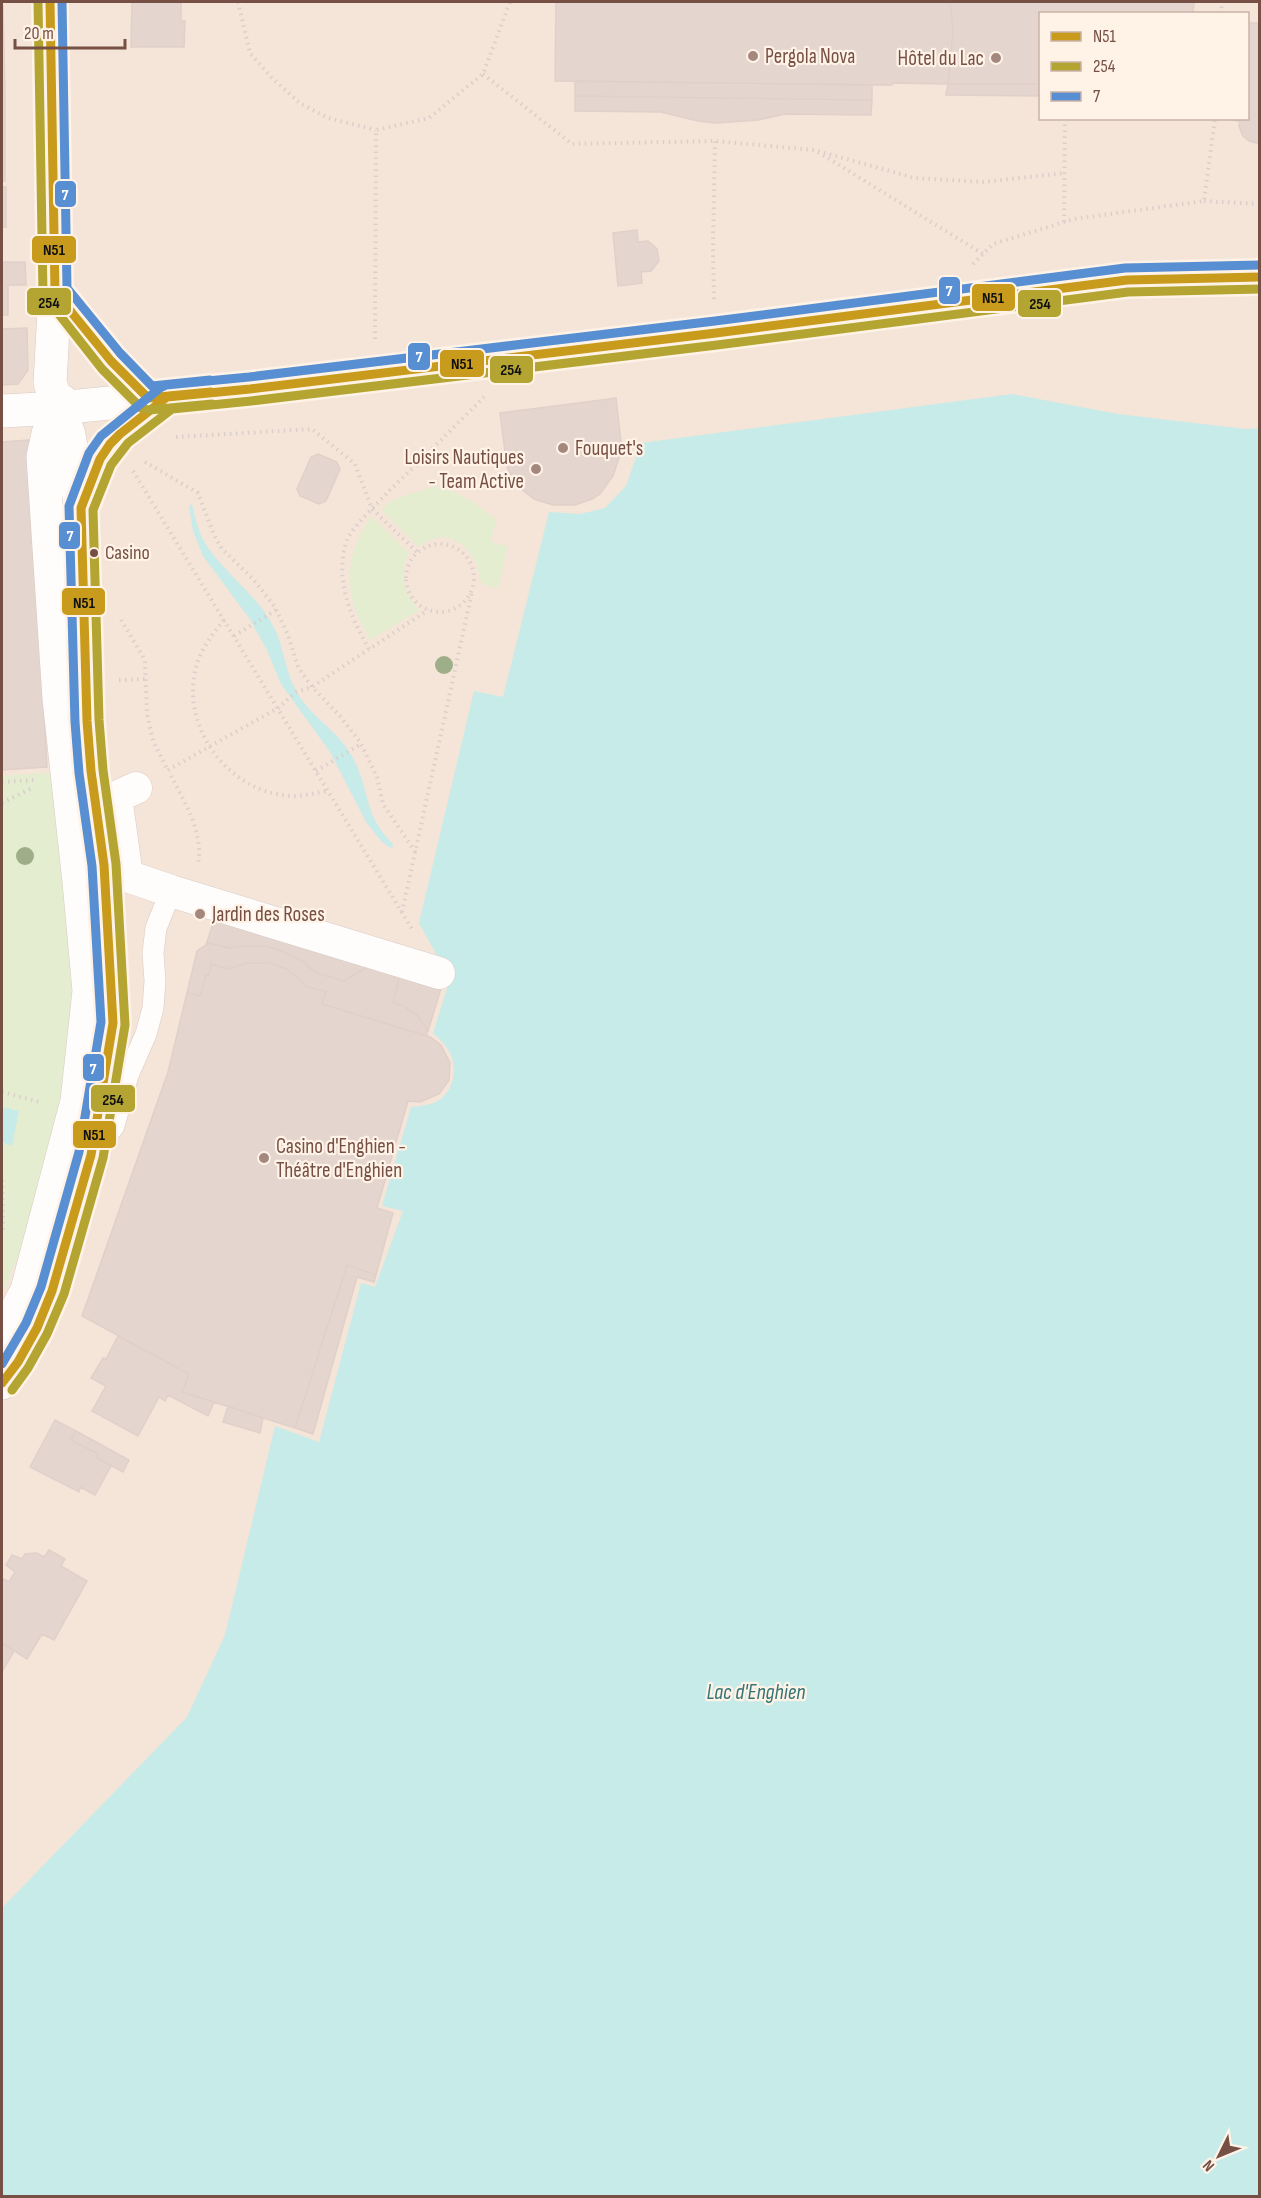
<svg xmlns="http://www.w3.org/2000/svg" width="1261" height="2198" viewBox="0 0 1261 2198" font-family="'Sofia Sans Condensed',sans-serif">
<rect width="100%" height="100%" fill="#f7efe7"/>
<path fill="#f5e4d8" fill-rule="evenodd" d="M2 2H1259V2196H2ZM1040 14H1248V118H1040Z"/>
<path fill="#e5edd0" d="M436 486C461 492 477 504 496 520L491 542 508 546 498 588 483 585C479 578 479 573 477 566 472 551 457 537 441 537 432 538 425 543 418 547L381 509 395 499Z
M372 516 409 553C398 575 403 592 419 610L370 640C344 598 341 557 372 516Z
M54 772 89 991 28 1233 2 1295V776Z"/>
<path fill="#c7ebe8" d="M1012 394 1118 414 1246 429 1259 428V2196H2V1908L187 1717 225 1635 275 1426 319 1442 361 1283 375 1287 403 1211 382 1206 411 1107C421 1106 434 1105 442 1098 455 1087 457 1065 449 1051 445 1044 438 1038 433 1033L450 979 419 923 474 691 503 697 549 512 580 514 605 508 626 486 641 443Z
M192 504C195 517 198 531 205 543 225 575 260 596 276 632 286 655 286 679 302 700 318 722 340 733 353 758 371 792 363 815 393 844L392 849 381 841 366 822 330 752 281 684 266 648 249 618 203 556 193 531 189 506Z
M2 1107 19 1111 12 1146 2 1142Z"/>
<path fill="#e4d5ce" stroke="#e0d0c9" stroke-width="1.5" d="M132 2H181V21H185L184 47H131Z
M556 2H950L953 31 948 84 892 83V85L555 81Z
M950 2H1194L1193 14H1040V84H948L953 31Z
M2 6H3L5 93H2Z
M1248 23H1260V144L1249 141 1243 136 1239 126 1240 121 1231 120V118H1248Z
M575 81 872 85V100L575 96Z
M948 84H1040V96L946 95Z
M2 93H5V181H2Z
M575 96 872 100 871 115 785 114 758 120 715 123 698 121 661 112 575 111Z
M2 187H6V227H2Z
M637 230 638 242 648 241 657 249 659 261 651 271 641 272 642 283 618 286 613 233Z
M2 262H25L26 285H8V315H2Z
M27 328 28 370 18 384 2 385V329Z
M616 398 621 442 620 455 613 476 600 494 592 499 575 505H553L534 499 520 488 514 481 507 467 500 413Z
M29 440 47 767 2 770V442Z
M318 454 337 462 340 469 326 501 319 504 300 496 297 489 311 457Z
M215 917 374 963 344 981 316 973 302 961 277 949 263 946H243L230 948 209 943 206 945Z
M209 943 230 948 243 946H263L277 949 302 961 316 973 344 981 374 963 401 970 393 1003 403 1006 417 1015 427 1029V1036L322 1004 326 991 308 987 287 969 268 963H246L228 969 211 964 209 975H206L200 996 187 993 197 951Z
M246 963H268L287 969 308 987 326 991 322 1004 430 1037 441 1045 450 1063 449 1080 439 1094 420 1102 408 1101 377 1208 393 1213 376 1275 347 1265 295 1428 182 1392 189 1374 82 1316 168 1072 187 993 200 996 206 975H209L211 964 228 969Z
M401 970 443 982 428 1031 417 1015 403 1006 393 1003Z
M347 1265 376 1275 374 1282 357 1277 313 1434 295 1428Z
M118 1336 189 1374 182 1392 214 1402 208 1416 168 1395 165 1401 159 1397 138 1436 92 1411 106 1386 91 1378 103 1358 106 1359Z
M228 1406 263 1418 260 1433 223 1422Z
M55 1420 76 1431 71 1440 98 1454 97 1458 111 1466 95 1495 80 1487 79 1492 30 1467Z
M76 1431 129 1460 123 1472 97 1458 98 1454 71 1440Z
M49 1550 65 1559 61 1566 87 1581 54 1640 42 1634 27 1659 2 1643V1582L4 1579 9 1582 15 1572 6 1565 12 1555 22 1559 25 1554 37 1553 44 1557Z
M2 1643 14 1651 2 1672Z"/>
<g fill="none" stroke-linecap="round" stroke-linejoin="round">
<g stroke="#d8cbc5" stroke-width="22">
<path id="service" d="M95 1150 114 1126 128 1075 146 1034 153 1008 155 981 153 953 156 928 171 891"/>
</g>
<g stroke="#d8cbc5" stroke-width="33">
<path id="pedestrian" d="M136 788 116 797 127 876 171 891 439 973"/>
</g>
<g stroke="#d8cbc5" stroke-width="34">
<path id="minor" d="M2 411 59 408"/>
</g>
<g stroke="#d8cac3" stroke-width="34">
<path id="secondary" d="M55 292 111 361 148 398
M59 408 250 389 716 333 1127 280 1260 277
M81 508 100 459 110 444 167 397
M2 1338 27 1290 77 1101 89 991 79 882 59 699 43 457 48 434 62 401
M2 1383 18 1362 37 1328 52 1291 91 1155 113 1023 104 865 91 771 87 721 81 508 69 435 50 383 55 292 50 2"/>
</g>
<path stroke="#dacfca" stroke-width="4" stroke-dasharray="1.5 4.5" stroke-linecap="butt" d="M238 2 250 53 272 78 301 104 328 118 376 130
M1221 14 1222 2
M483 74 572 144 715 141 814 150 915 178 984 182 1064 173
M818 152 983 254
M1204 201 1260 204
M1064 222 1065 118
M973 264 993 244 1074 219 1204 201 1215 118
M714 299 713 248 715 141
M375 339 376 130 429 118 483 74 510 2
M176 437 312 429 355 464 372 509 417 552
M145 462 198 493 214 535 222 549 253 579 275 607 288 635 298 667 312 687 339 715 360 742 377 777 383 804 416 853
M133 471 412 929
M406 578a34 34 0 1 1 68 0a34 34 0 1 1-68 0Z
M121 620 145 660 147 714 153 741 167 769
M224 620C210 637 197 654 194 677 185 736 235 796 295 796 306 796 317 792 328 791
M234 636 276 610
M369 649C350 616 334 578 347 540 352 527 379 502 389 491 421 460 453 428 484 397
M119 680 145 679
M168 770 278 708 296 692 312 687 428 610
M316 771 361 744
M171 776C185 802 204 834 198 864
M2 782 34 780
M2 803 34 787
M402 912 472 592
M2 1092 40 1102
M2 1180 3 1232"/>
<use href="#service" stroke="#fefdfb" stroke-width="21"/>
<use href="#pedestrian" stroke="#fefdfb" stroke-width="32"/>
<use href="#minor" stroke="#fefdfb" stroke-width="33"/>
<use href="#secondary" stroke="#fefdfb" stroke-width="33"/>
<g stroke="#fff3e8" stroke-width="14">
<path id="bus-1" d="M50 2 55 292 111 361 148 398 211 392
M2 1383 18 1362 37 1328 52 1291 91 1155 113 1023 104 865 91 771 87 721 81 508 100 459 110 444 120 434 167 397 250 389 716 333 1127 280 1260 277"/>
</g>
<g stroke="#fff3e8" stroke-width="14">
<path id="bus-2" d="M38 2 43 294 102 369 141 408 149 410 212 404
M12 1390 28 1368 47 1334 64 1294 103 1158 125 1025 116 864 103 770 99 720 93 510 111 465 128 443 172 409 251 401 717 345 1128 292 1260 289"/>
</g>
<g stroke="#fff3e8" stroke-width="14">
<path id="bus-3" d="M62 2 67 288 120 353 152 386 210 380
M2 1364 26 1323 41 1287 79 1152 101 1022 92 866 79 773 75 722 69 506 89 453 101 436 160 388 166 385 249 377 715 321 1125 268 1260 265"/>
</g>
<use href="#bus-1" stroke="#c99b1d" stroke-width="9"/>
<use href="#bus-2" stroke="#b4a532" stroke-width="9"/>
<use href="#bus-3" stroke="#588fd2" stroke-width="9"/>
</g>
<g fill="#9eae88">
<circle cx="444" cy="665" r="9"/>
<circle cx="25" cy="856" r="9"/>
</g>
<g fill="#a4887e" stroke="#fff3e8" stroke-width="2">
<circle cx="753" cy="56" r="6"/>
<circle cx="996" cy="58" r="6"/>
<circle cx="563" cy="448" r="6"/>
<circle cx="536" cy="469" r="6"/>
<circle cx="200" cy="914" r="6"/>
<circle cx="264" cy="1158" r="6"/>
</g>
<circle fill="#775045" stroke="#fff3e8" stroke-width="2" cx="94" cy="553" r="5"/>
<g text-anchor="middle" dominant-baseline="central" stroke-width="4.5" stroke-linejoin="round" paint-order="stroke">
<g font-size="20" fill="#775045" stroke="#fff3e8" text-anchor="start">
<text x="105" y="553">Casino</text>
</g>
<g font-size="21" fill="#775045" stroke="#fff3e8" text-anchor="start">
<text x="765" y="56">Pergola Nova</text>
<text x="984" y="58" text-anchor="end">Hôtel du Lac</text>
<text x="575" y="448">Fouquet's</text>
<text x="524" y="457" text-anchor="end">Loisirs Nautiques<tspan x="524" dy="24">- Team Active</tspan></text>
<text x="212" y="914">Jardin des Roses</text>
<text x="276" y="1146">Casino d'Enghien -<tspan x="276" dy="24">Théâtre d'Enghien</tspan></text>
</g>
<g font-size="22" font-style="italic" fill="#357576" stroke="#fff3e8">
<text x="756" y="1692">Lac d'Enghien</text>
</g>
</g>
<g stroke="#fff3e8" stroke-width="2">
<rect x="54" y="180" width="23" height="28" rx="6" fill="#588fd2"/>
<rect x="31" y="235" width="46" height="29" rx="6" fill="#c99b1d"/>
<rect x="938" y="276" width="23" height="29" rx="6" fill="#588fd2"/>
<rect x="971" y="283" width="45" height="29" rx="6" fill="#c99b1d"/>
<rect x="26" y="287" width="46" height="29" rx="6" fill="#b4a532"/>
<rect x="1017" y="289" width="45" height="29" rx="6" fill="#b4a532"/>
<rect x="407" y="342" width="24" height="29" rx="6" fill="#588fd2"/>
<rect x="439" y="349" width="46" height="29" rx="6" fill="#c99b1d"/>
<rect x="489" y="355" width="45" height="29" rx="6" fill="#b4a532"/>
<rect x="58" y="521" width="23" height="29" rx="6" fill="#588fd2"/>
<rect x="61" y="587" width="45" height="29" rx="6" fill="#c99b1d"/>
<rect x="82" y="1053" width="23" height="29" rx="6" fill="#588fd2"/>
<rect x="90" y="1084" width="46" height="29" rx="6" fill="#b4a532"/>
<rect x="72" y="1120" width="45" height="29" rx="6" fill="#c99b1d"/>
</g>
<g font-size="16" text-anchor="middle" font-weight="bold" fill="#fff">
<text x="65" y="200">7</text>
<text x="949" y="296">7</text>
<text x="419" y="362">7</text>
<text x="70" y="541">7</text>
<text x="93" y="1074">7</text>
</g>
<g font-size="16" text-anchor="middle" font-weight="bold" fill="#111">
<text x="54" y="255">N51</text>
<text x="993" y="303">N51</text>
<text x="49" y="308">254</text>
<text x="1040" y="309">254</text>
<text x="462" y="369">N51</text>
<text x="511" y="375">254</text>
<text x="84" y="608">N51</text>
<text x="113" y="1105">254</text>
<text x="94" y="1140">N51</text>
</g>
<rect width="1261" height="2198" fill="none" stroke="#775045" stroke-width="6"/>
<rect x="1039" y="12" width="210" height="108" fill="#fff3e8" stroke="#c9b2a7" stroke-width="1.5"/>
<rect x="1051" y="32" width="30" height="9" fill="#c99b1d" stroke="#c9b2a7" stroke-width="1.5"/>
<text x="1093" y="42" font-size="18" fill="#775045">N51</text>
<rect x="1051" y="62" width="30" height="9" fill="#b4a532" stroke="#c9b2a7" stroke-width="1.5"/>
<text x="1093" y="72" font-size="18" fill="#775045">254</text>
<rect x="1051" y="92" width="30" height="9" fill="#588fd2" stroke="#c9b2a7" stroke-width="1.5"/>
<text x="1093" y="102" font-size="18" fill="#775045">7</text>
<g transform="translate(1219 2156) rotate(227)" stroke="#fff3e8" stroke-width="4.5" paint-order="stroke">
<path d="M0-4.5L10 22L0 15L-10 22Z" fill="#775045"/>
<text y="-9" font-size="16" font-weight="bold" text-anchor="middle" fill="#775045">N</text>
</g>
<path d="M15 39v9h110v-9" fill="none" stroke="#775045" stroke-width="3"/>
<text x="24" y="39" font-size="18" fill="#775045" stroke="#fff3e8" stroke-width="4.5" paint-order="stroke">20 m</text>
</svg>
